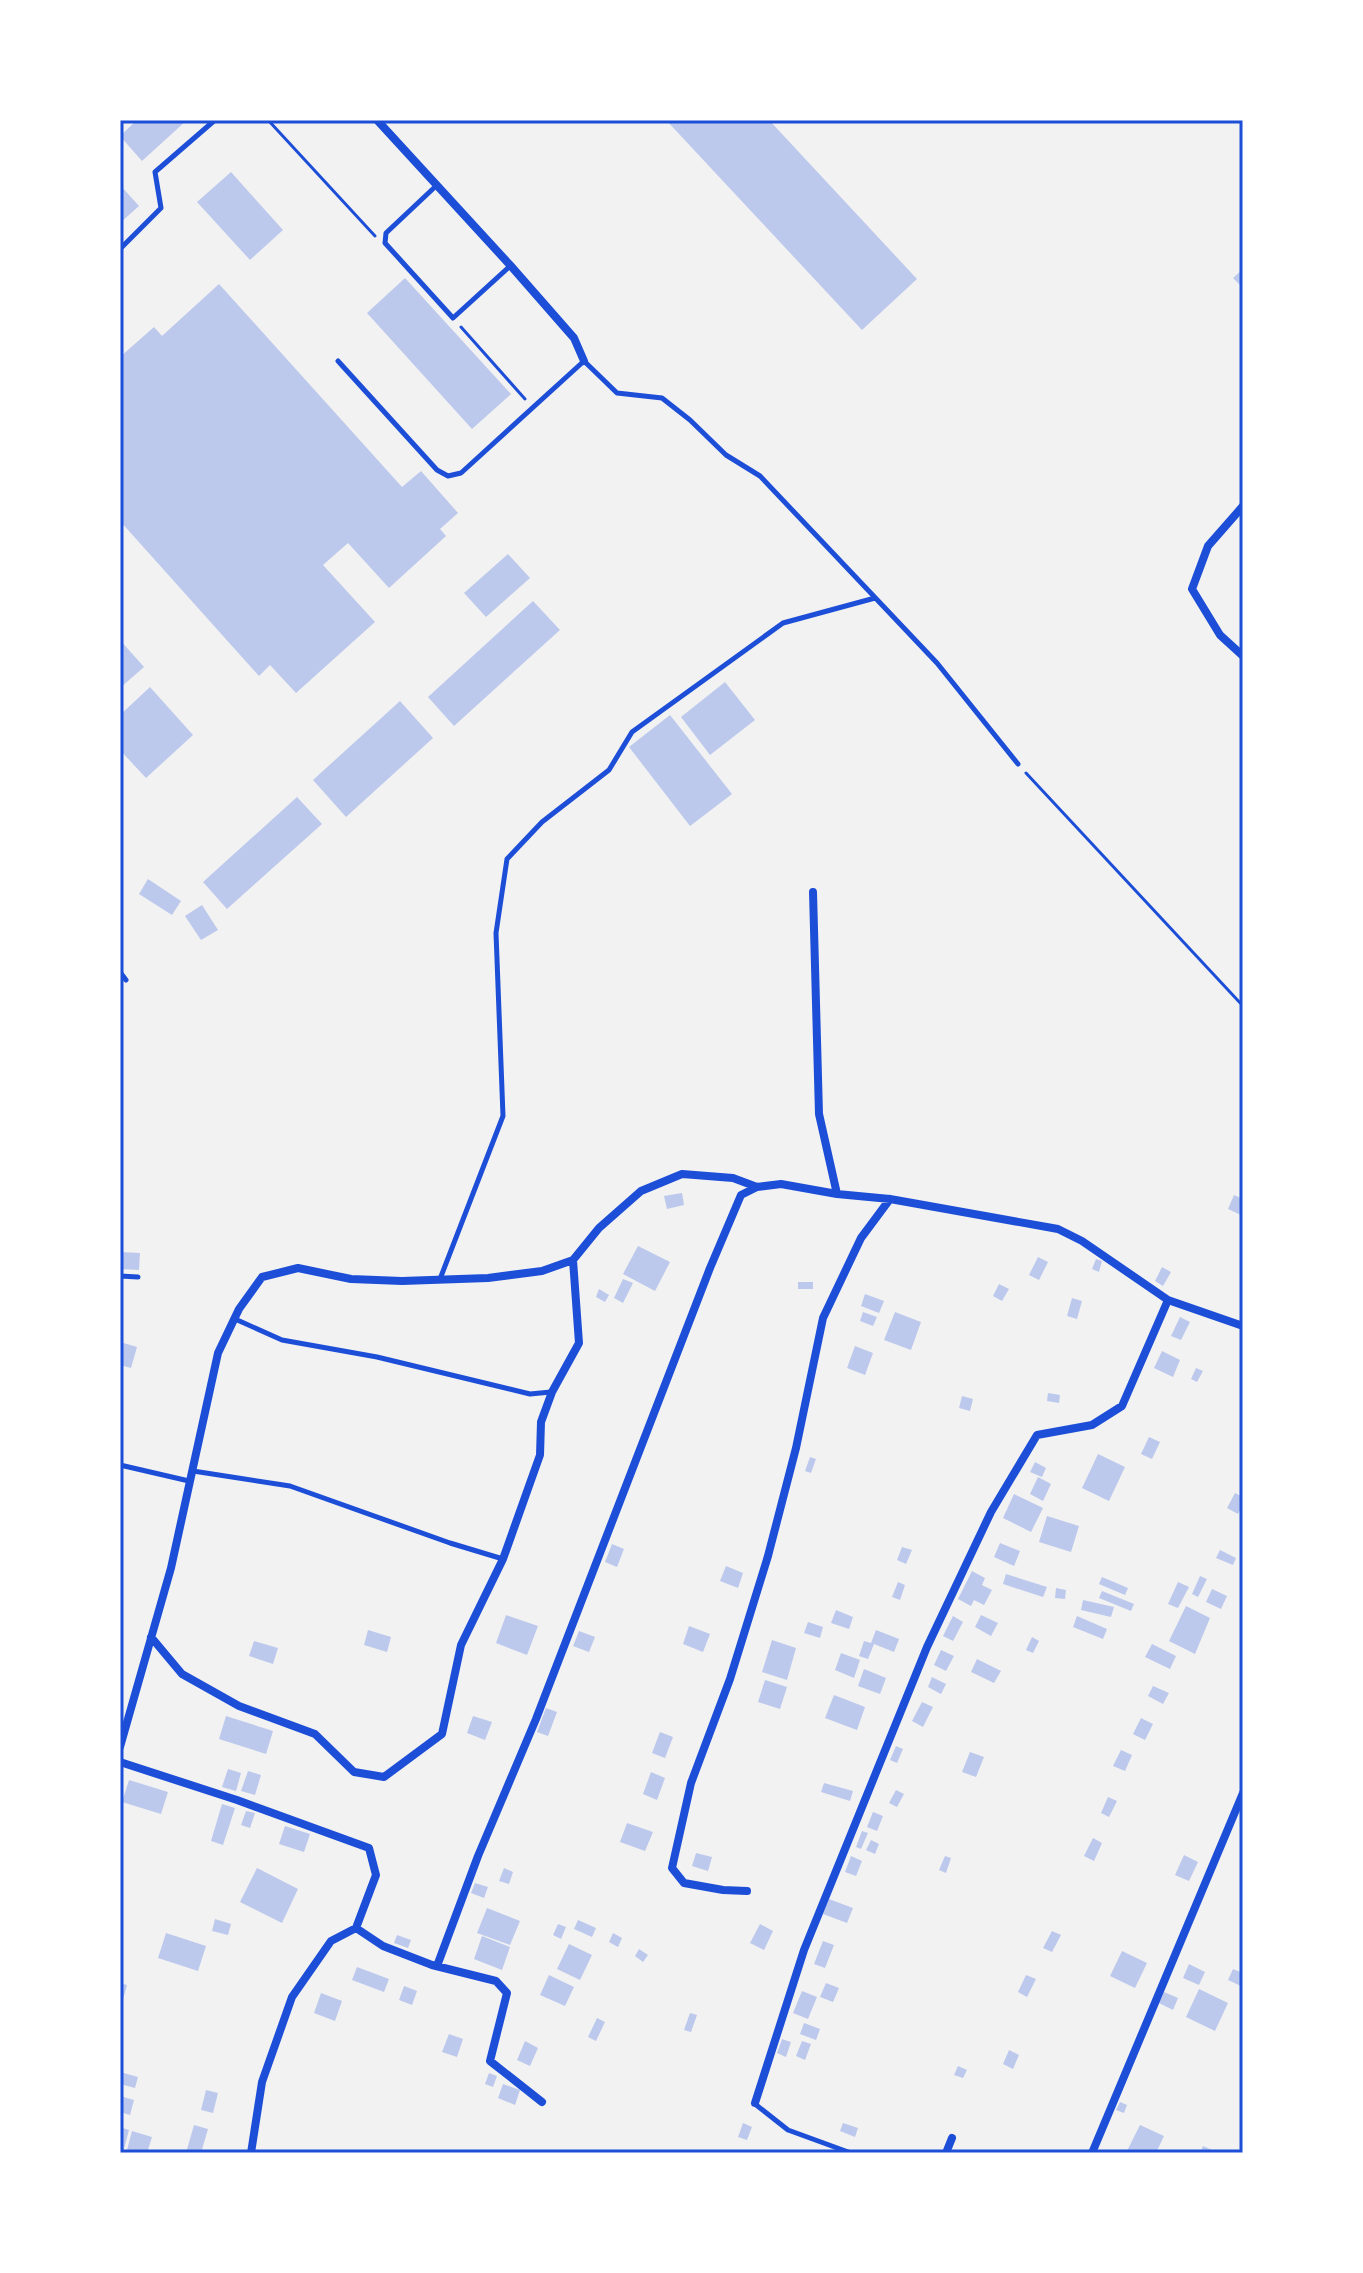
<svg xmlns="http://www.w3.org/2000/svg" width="1363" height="2273" viewBox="0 0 1363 2273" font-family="'Fira Sans',sans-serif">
<rect width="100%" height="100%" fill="#f2f2f2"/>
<path fill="#bdc9ec" d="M137 120H187L142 161 120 136Z
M666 120H769L917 279 862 330Z
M231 172 283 230 250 260 197 202Z
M120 185 139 206 120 223Z
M1243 269V288L1233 278Z
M405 278 511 394 472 429 367 313Z
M219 284 402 487 421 471 458 513 440 529 446 536 389 588 348 543 323 565 375 622 296 693 270 665 259 676 120 521V357L154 327 162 336Z
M508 554 530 578 486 617 464 593Z
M533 601 560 630 454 726 428 697Z
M120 640 144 667 120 688Z
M725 682 755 720 710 755 681 717Z
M150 687 193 735 146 778 120 750V715Z
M400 701 433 738 346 817 313 780Z
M670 715 732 794 690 826 629 747Z
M297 797 322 824 227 909 203 882Z
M148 879 181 901 172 915 139 894Z
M202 905 218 930 201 940 185 916Z
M682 1193 684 1205 667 1209 664 1196Z
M1234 1195 1243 1199V1216L1228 1209Z
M638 1246 670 1262 655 1291 623 1274Z
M120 1252 140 1253 139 1270 120 1269Z
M1038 1257 1048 1262 1039 1280 1029 1275Z
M1096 1259 1102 1261 1099 1272 1092 1269Z
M1162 1267 1171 1272 1163 1286 1155 1281Z
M623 1279 633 1283 623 1303 614 1298Z
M798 1282H813V1289H798Z
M999 1284 1009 1289 1002 1301 993 1296Z
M599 1289 609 1295 605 1302 596 1297Z
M865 1294 884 1301 879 1313 861 1306Z
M1072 1298 1082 1301 1077 1319 1067 1316Z
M863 1312 877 1317 873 1326 860 1321Z
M895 1312 921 1322 911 1350 884 1340Z
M1180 1317 1190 1322 1181 1340 1171 1336Z
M120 1342 137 1347 131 1368 120 1365Z
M855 1346 873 1353 865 1375 847 1368Z
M1162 1351 1180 1360 1173 1377 1154 1368Z
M1196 1368 1203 1371 1197 1382 1191 1379Z
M1048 1393 1060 1395 1059 1403 1047 1401Z
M962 1396 973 1399 970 1411 959 1408Z
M1149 1437 1160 1442 1152 1459 1141 1454Z
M1098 1454 1125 1467 1109 1501 1082 1488Z
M810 1457 816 1459 811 1473 805 1471Z
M1035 1462 1046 1468 1042 1477 1030 1472Z
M1038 1477 1051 1484 1043 1501 1030 1494Z
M1235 1493 1243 1497V1504L1238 1514 1227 1508Z
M1014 1494 1043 1508 1031 1532 1003 1518Z
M1047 1516 1079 1526 1071 1552 1039 1542Z
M1000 1543 1020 1551 1014 1566 994 1557Z
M612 1544 624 1549 617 1567 605 1562Z
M902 1547 912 1550 906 1564 897 1560Z
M1220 1550 1236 1558 1233 1565 1216 1558Z
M726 1566 743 1573 738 1588 720 1581Z
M972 1571 985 1578 982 1585 992 1590 984 1605 974 1600 971 1606 958 1599Z
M1006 1574 1047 1587 1043 1597 1003 1584Z
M1200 1576 1207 1579 1198 1597 1192 1594Z
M1102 1577 1128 1588 1125 1595 1099 1584Z
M898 1582 905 1585 900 1600 892 1597Z
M1178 1582 1189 1587 1178 1608 1168 1604Z
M1056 1588 1066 1590 1065 1599 1055 1598Z
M1212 1589 1227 1596 1221 1609 1206 1602Z
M1102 1591 1134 1604 1131 1611 1099 1598Z
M1083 1600 1114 1607 1111 1617 1081 1610Z
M1186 1606 1210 1618 1195 1654 1169 1641Z
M836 1610 853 1617 849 1629 831 1623Z
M506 1615 538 1626 527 1655 496 1643Z
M981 1615 998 1623 991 1636 975 1627Z
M953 1616 963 1622 953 1641 943 1636Z
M1077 1616 1107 1629 1103 1639 1073 1627Z
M808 1622 823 1627 820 1638 804 1633Z
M689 1626 710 1634 703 1652 683 1644Z
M368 1630 391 1637 387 1652 364 1645Z
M876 1630 899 1639 894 1652 874 1644 868 1659 859 1656 864 1641 871 1643Z
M579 1631 595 1637 589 1652 573 1646Z
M1032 1637 1039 1641 1033 1653 1026 1650Z
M772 1640 796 1648 787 1680 762 1672Z
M254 1641 278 1648 273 1664 249 1656Z
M1152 1644 1176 1656 1170 1669 1145 1657Z
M941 1650 954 1656 946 1671 934 1665Z
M841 1653 860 1660 854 1678 835 1670Z
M977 1659 1001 1671 994 1683 971 1672Z
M864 1669 886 1678 880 1694 858 1686Z
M932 1677 946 1684 941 1694 928 1687Z
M765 1680 787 1687 780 1709 758 1702Z
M1153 1686 1169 1693 1163 1704 1148 1696Z
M834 1695 865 1707 857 1730 825 1718Z
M922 1702 933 1707 923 1727 912 1721Z
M546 1708 557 1712 548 1736 537 1732Z
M226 1716 273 1731 266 1754 219 1739Z
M473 1716 492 1722 485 1740 467 1733Z
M1141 1718 1153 1724 1145 1740 1133 1734Z
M660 1732 673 1737 665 1758 652 1753Z
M896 1746 903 1749 897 1763 890 1760Z
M1121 1750 1132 1755 1125 1771 1113 1766Z
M970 1752 984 1757 976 1777 962 1772Z
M228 1769 241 1773 236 1791 222 1787Z
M248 1771 261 1775 255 1795 241 1791Z
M651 1772 665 1778 657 1800 643 1794Z
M129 1780 168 1792 161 1814 122 1802Z
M824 1783 853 1791 850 1801 821 1792Z
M896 1790 904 1794 897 1807 889 1803Z
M1108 1797 1117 1801 1109 1817 1101 1813Z
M222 1804 235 1808 223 1845 211 1841Z
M246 1811 255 1813 250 1828 241 1825Z
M873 1812 883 1816 877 1831 867 1827Z
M627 1823 653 1832 645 1851 620 1842Z
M285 1826 310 1834 304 1852 279 1844Z
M862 1831 868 1833 861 1849 856 1847Z
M1093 1838 1102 1843 1094 1861 1084 1856Z
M871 1840 879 1844 875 1854 866 1850Z
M696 1853 712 1857 708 1871 692 1866Z
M1184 1855 1198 1862 1189 1881 1175 1875Z
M851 1856 862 1861 856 1876 845 1872Z
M945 1856 951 1858 946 1873 939 1870Z
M257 1868 298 1889 282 1923 240 1902Z
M504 1868 513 1872 509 1884 499 1881Z
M475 1883 488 1887 484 1898 471 1893Z
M829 1899 853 1908 847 1923 823 1914Z
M487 1908 520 1921 510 1945 477 1933Z
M215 1919 231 1924 228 1935 212 1931Z
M578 1920 596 1928 592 1937 574 1929Z
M558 1924 566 1927 561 1939 553 1935Z
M760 1924 773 1931 764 1950 750 1943Z
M1052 1931 1061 1935 1052 1952 1043 1948Z
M166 1933 206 1946 198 1971 158 1958Z
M613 1933 622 1938 618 1947 609 1942Z
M397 1935 411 1940 408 1948 394 1943Z
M482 1936 510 1947 502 1970 474 1959Z
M823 1941 834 1945 825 1968 814 1964Z
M569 1944 592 1955 580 1980 557 1969Z
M639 1949 648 1955 643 1962 635 1956Z
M1122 1951 1147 1963 1135 1988 1110 1976Z
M1189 1964 1205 1972 1199 1985 1183 1978Z
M357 1967 389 1979 384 1992 352 1980Z
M1233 1969 1243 1973V1987L1228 1980Z
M549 1975 574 1987 565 2006 540 1995Z
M1026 1975 1036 1979 1027 1997 1018 1992Z
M120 1983 127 1985 121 2007H120Z
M826 1983 839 1988 833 2002 820 1997Z
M404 1986 417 1991 412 2005 399 2000Z
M1199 1989 1228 2003 1215 2031 1186 2017Z
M802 1991 817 1997 808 2019 793 2013Z
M1164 1992 1178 1998 1173 2010 1159 2003Z
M321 1993 342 2001 335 2021 314 2013Z
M690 2013 697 2015 691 2032 684 2030Z
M597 2018 605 2022 596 2041 588 2037Z
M804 2023 820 2029 816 2040 800 2034Z
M449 2034 463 2039 457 2057 442 2052Z
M782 2039 791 2042 786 2057 777 2053Z
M525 2041 538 2048 530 2066 517 2060Z
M802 2041 811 2044 805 2060 796 2056Z
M1009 2050 1019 2055 1013 2069 1003 2064Z
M958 2066 967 2070 963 2078 954 2075Z
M120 2072 138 2077 135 2088 120 2084Z
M489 2073 497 2076 493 2087 485 2084Z
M503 2084 520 2090 515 2105 498 2098Z
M206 2090 218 2093 213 2113 201 2110Z
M120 2096 134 2100 130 2115 120 2112Z
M1120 2102 1127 2105 1124 2113 1116 2110Z
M743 2123 752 2127 747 2140 738 2137Z
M843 2123 858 2128 855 2137 840 2131Z
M194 2125 208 2129 201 2153H186Z
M1140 2125 1164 2136 1156 2153H1126Z
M120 2127 129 2130 123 2153H120Z
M132 2131 152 2137 147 2153 127 2150Z
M1203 2146 1219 2153H1200Z"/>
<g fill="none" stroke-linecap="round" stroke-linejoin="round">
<path stroke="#1d4ed8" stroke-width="3" d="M268 120 375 236
M461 327 525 399
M1026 773 1243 1006"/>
<path stroke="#1d4ed8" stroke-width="5" d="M437 185 386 233 385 243 453 318 510 266
M120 249 161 208 155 172 215 120
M338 361 437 470 448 476 461 473 584 361 617 393 662 398 690 420 726 455 760 476 937 663 1018 764
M120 972 126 980
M120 1276 138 1277
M440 1279 503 1116 496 933 507 859 542 822 609 770 632 732 783 623 875 598
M235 1319 282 1340 377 1357 530 1394 551 1392
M120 1465 189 1481
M193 1471 290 1486 450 1543 503 1559
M755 2104 788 2130 851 2153"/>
<path stroke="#1d4ed8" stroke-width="8" d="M377 120 510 265 574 338 584 361
M1243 506 1208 546 1192 589 1220 635 1243 656
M813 892 819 1114 837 1194
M151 1637 182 1674 239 1706 315 1734 354 1772 384 1777 442 1734 461 1645 503 1559 540 1455 541 1422 552 1392 579 1343 573 1260
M120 1747 171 1568 218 1353 239 1309 262 1277 298 1268 351 1279 402 1281 488 1278 542 1271 573 1260 599 1228 641 1191 682 1174 733 1178 757 1187 781 1184 837 1194 890 1199 1058 1229 1082 1241 1168 1300 1243 1326
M120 1762 237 1800 369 1848 376 1875 356 1928
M747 1891 723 1890 684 1883 672 1868 691 1783 730 1679 768 1556 796 1448 823 1318 861 1238 890 1199
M437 1966 478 1856 536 1719 710 1268 741 1195 757 1187
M755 2103 804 1950 927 1647 991 1512 1037 1435 1092 1425 1122 1406 1168 1300
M251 2153 262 2082 292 1997 331 1941 356 1928 383 1946 432 1965 496 1981 507 1993 490 2061 542 2102
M946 2153 952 2138
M1092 2153 1243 1793"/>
</g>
<rect width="1363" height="2273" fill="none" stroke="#ffffff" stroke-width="244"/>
<rect x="122" y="122" width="1119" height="2029" fill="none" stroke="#1d4ed8" stroke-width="3"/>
</svg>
